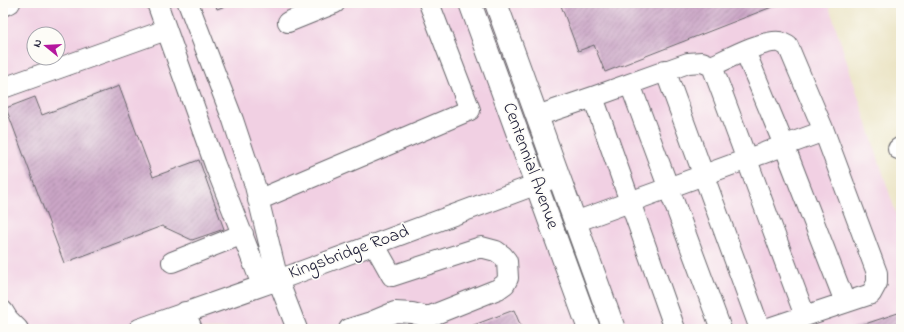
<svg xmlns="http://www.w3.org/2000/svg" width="904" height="332" viewBox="0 0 904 332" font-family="'Indie Flower',sans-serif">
<defs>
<pattern id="building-hatch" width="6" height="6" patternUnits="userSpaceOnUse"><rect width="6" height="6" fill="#cba6c6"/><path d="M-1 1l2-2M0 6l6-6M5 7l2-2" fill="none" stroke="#a487a2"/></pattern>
</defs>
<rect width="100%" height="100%" fill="#fdfcf7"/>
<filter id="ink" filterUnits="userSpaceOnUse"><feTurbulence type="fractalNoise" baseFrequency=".025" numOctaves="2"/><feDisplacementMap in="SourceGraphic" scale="8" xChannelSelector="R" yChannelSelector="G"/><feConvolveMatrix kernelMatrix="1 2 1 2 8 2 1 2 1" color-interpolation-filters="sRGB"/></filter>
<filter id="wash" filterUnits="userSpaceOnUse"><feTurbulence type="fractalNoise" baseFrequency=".012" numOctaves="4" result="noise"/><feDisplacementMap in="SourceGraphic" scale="16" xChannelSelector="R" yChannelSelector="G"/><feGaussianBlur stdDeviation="0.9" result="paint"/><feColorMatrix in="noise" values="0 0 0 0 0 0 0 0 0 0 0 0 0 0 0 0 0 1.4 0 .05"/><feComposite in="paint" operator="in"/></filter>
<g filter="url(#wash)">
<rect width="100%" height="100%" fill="#ebe4c5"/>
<path fill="#f1d0e3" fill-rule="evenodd" d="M3 3H828L901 229V329H3ZM34 34H58V58H34Z"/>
<g id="blocks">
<path fill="url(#building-hatch)" d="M215 3H233L217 9Z
M560 3H782L605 72 594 45 578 51Z
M119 86 153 177 199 160 224 229 192 240 162 226 64 263 6 108 35 97 42 115Z
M514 310 522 329H463Z
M901 312V329H850Z"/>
</g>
</g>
<g filter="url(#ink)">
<use href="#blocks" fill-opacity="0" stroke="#68666b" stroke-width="1"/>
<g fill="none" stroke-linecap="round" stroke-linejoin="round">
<g stroke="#68666b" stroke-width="22">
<path id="minor" d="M157 3 215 165 262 285
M188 3 233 120 255 186 278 280 297 329
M3 6 10 3
M288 22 335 3
M745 51 784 145 845 302
M712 66 805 316
M665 70 760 329
M630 84 721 329
M3 88 166 30
M593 97 675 329
M537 116 593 97 688 63 702 62 712 66C727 59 764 39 780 42 782 43 786 45 788 46L824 131 877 273V283L871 294 766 329
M898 149 901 147
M258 200 470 110 429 3
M575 222 824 131
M172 262 243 234
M3 311 8 319 18 329
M185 312 192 329
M139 329 278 280 559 176
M349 329 371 322 395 312 412 313 428 317 498 289 505 284 508 278 507 261 503 256 496 251 481 247 392 276 374 244"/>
</g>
<g stroke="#68666b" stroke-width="24">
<path id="major" d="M470 3 589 329
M496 3 614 329"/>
</g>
<use href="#minor" stroke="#fff" stroke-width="20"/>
<use href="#major" stroke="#fff" stroke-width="22"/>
</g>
</g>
<g text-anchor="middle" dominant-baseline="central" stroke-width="3.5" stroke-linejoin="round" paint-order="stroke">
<g font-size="18" fill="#22223b" stroke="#fdfcf7">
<text transform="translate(530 166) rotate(70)">Centennial Avenue</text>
<text transform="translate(349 253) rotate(-20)">Kingsbridge Road</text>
</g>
</g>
<rect width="904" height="332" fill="none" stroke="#fdfcf7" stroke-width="16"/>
<g transform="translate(46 46) rotate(288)"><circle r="19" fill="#fdfcf7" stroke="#a5a5ac"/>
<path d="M0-3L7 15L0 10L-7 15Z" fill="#b5179e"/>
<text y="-6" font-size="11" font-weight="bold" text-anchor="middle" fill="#22223b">N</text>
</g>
</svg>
